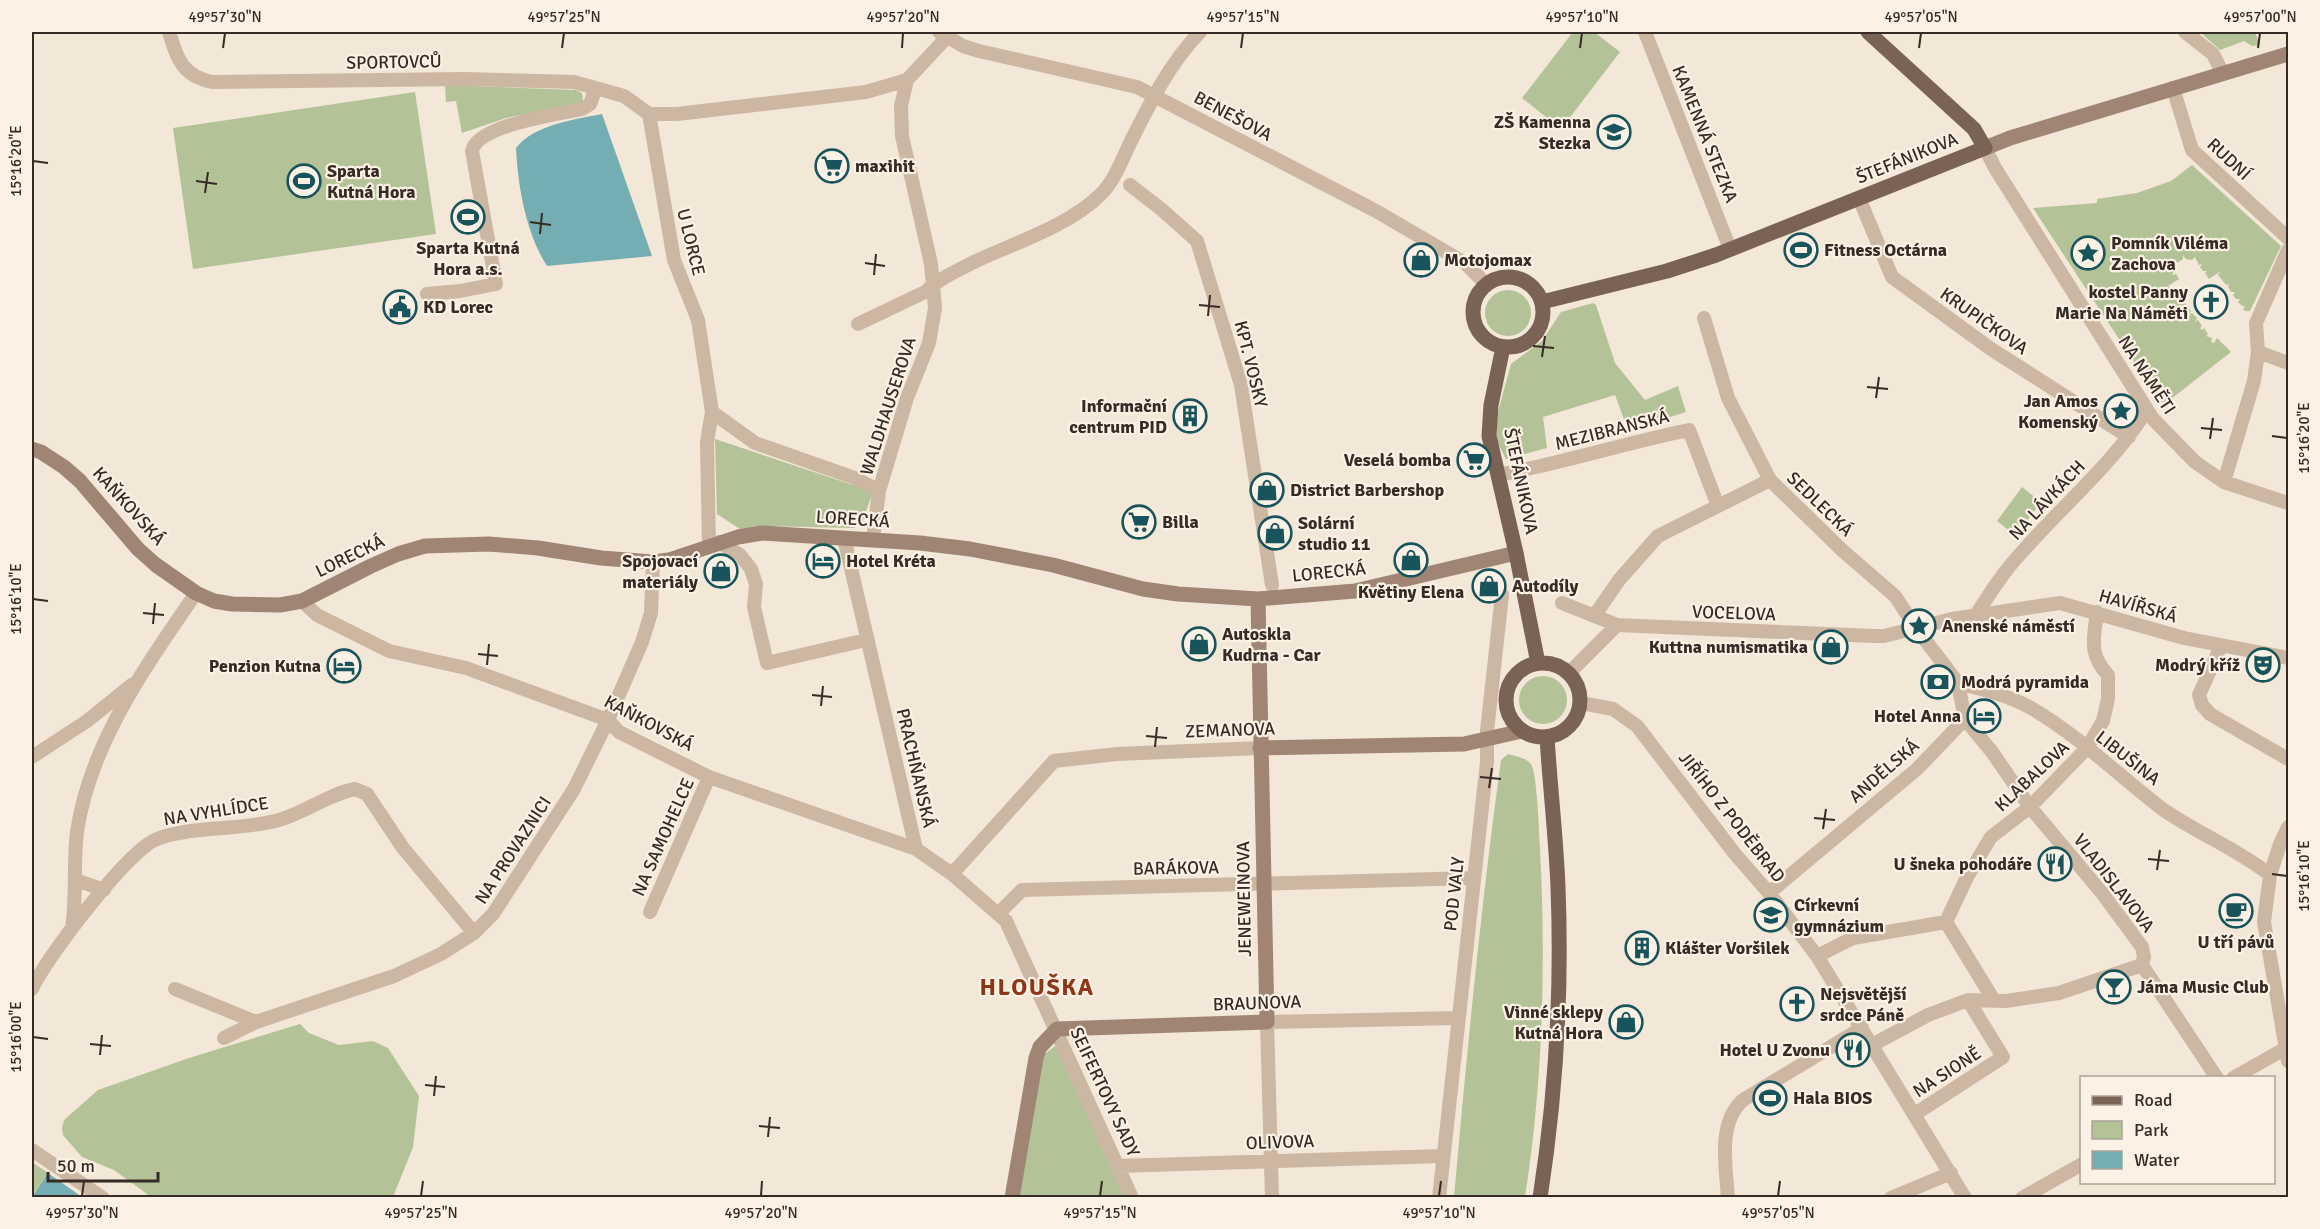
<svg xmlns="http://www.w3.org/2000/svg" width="2320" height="1229" viewBox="0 0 2320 1229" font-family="Signika,sans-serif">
<rect width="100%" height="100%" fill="#f3e7d8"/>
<path fill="#b3c397" d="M1573 32H1594L1620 52 1561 129 1522 98Z
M2200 32H2255L2260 45 2252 46 2244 41 2220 50Z
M445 85 576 90 582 93 583 102 506 118 462 133 456 101 446 102Z
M415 92 436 234 193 269 173 128Z
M2192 165 2281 246 2250 311H2245L2243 309 2245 306H2242L2238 302 2240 299H2236L2233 295 2235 292H2231L2228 287 2229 284 2226 285 2218 275 2221 271 2209 279 2205 273 2207 271H2203L2200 267 2202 264 2199 265 2195 257 2192 260 2186 259 2183 255V259L2177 263 2174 262 2176 265 2172 275 2176 274 2179 279 2168 286 2171 287 2175 291 2174 294H2177L2181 299 2180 303 2183 301 2191 311 2189 315 2192 313 2197 318 2195 322 2198 320 2202 326 2200 328 2202 330 2204 328 2208 334 2206 336 2212 338 2211 342 2214 343 2217 338 2231 352 2166 403H2161L2033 208 2097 203V199L2137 193 2171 181Z
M1485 313a23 23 0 1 1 46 0a23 23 0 1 1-46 0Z
M1593 303 1596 305 1615 363 1645 400 1678 386 1686 412 1628 430 1615 395 1543 417 1547 448 1506 459 1497 442 1496 419 1511 364 1542 341 1561 312Z
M715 439 871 491 872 494 862 523 854 528 761 526 740 529 717 514Z
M2022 487 2041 502 2016 536 1997 521Z
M1519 700a24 24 0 1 1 48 0a24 24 0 1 1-48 0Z
M1508 754C1517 757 1527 757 1532 766 1537 777 1539 832 1540 848 1546 965 1543 1081 1525 1197H1454C1467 1051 1481 905 1501 760Z
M300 1024 309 1033 339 1045 373 1041 388 1048 419 1096 413 1147 393 1197H151L114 1170 82 1157 63 1135 62 1128 64 1120 98 1090 189 1058Z
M1055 1046 1058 1050 1124 1197 1019 1198 1042 1061 1046 1053Z
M32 1162 48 1173 32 1196Z"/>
<path fill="#74aeb2" d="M602 114 652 256 547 266C526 233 518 187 516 148 533 125 576 119 602 114Z
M48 1173 82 1197H32Z"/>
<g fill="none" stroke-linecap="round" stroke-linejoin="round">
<path stroke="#ccb7a3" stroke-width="14" d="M169 32C177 58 182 76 212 82L464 79 574 82 624 96 649 114H677L866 92 907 80 947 37
M939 32 963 46 979 51 1137 87 1376 211 1465 263 1487 285
M1645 32 1730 249
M2185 32 2213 54 2223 74
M2173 88 2192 150 2288 238
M649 114 674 260 698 320 712 412 755 443 855 478 879 491
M1985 148 1995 168 2153 419 2195 462 2224 482 2288 503
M1130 185 1161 209 1197 241 1241 385 1272 585
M1859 198 1892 277 1991 349 2129 437
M427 294 460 291 496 284 472 151C477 125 559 114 582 109L590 104 596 88
M1704 318 1728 398 1770 480 1843 551 1895 596 1916 628 1958 683 1965 719 1992 752 2030 807 2102 893 2142 947 2144 957 2142 965 2217 1078
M858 324 925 292C940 278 958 270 976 261 1015 243 1070 225 1100 195 1115 181 1123 157 1132 139 1151 101 1170 63 1200 32
M2258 352 2288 363
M1498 475C1563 463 1625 443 1689 430L1718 506
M2224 482 2254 381 2258 352 2256 323 2288 250
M844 538 916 849
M873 540 879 491 907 398 929 343 935 308 931 264 902 136 901 106 907 80
M719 542 740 555 751 569 756 584 754 607 767 663 866 640
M709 546 707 442 712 412
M302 601 317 615 389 651 466 668 608 720 619 732 709 777 916 849 952 874 1006 921 1132 1198
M1562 603 1617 625 1874 636H1884L1952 619 2060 603 2184 638 2288 658
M1595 615 1619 580 1658 536 1770 480
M1976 615C1990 593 2004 571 2022 552 2063 505 2113 464 2146 411
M2221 646 2199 695 2202 705 2210 714 2288 759
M1569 673 1617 625
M1958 683C1982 689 2008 695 2031 708 2078 735 2118 775 2161 808 2196 833 2236 848 2270 875
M1581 703 1613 709 1637 726 1735 854 1769 893 1817 956 1965 1198
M32 757 87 721 133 684
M2288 827 2280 844 2270 875 2264 922 2288 1061
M952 874 1054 761 1117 754 1260 748
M76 880 104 890
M1769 893 1917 769 1965 719
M650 912 709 777
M998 914 1022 890 1473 878
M1946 922 1967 877 1991 837 2030 807 2087 748 2103 721 2108 699V675C2088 654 2094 638 2097 612
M1946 922 1993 999
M72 928C77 896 73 864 77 832 90 743 146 666 196 593
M1817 956 1853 938 1946 922
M32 989C45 959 129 849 157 839 195 825 239 831 279 820 305 813 328 794 355 789L367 794 403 848 474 933
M175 989 256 1022
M224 1038 256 1022 394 976 441 954 474 933 493 914 574 789 608 720 642 642 651 613 653 562
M1872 1045 1928 1015 1968 1000 2006 1001 2059 993 2142 965
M2233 1078 2286 1048
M1915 1114 2003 1057 1968 1000
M32 1150 103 1198
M1118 1166 1443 1156
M1272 1198 1267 1022 1458 1018
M1439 1198 1487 762V731L1502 595
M1728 1198C1726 1167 1717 1123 1743 1100L1862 1028
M1891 1198 1951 1173
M2022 1198 2082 1164"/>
<path stroke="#a08574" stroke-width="15" d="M1985 148 2010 138 2288 54
M32 449 41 452 64 467 80 481 138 549 156 565 196 593 214 601 232 604 280 605 302 601 371 566 398 554 425 546 489 544 538 548 601 558 653 562 669 560 738 537 762 533 920 543 970 549 1053 565 1143 589 1178 594 1258 599 1355 591 1516 553
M1260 748 1464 744 1522 731
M1012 1198 1036 1058 1040 1047 1057 1029 1267 1022 1258 599"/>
<path stroke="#7a6255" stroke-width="15" d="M1473 312a35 35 0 1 1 70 0a35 35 0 1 1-70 0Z
M1542 302 1667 271 1716 255 1985 148 1974 129 1868 32
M1503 347 1491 405 1489 436 1516 553 1538 663
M1506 700a37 37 0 1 1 74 0a37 37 0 1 1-74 0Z
M1540 1198C1556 1095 1562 991 1558 887 1556 837 1550 787 1547 737"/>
</g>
<path fill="none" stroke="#362b25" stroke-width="2" d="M223 48 225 33M562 48 564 33M902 48 903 33M1241 48 1243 33M1580 48 1582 33M1919 48 1921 33M2258 48 2260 33M33 161 48 163M196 181 217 184M205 193 208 172M530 222 551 225M540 234 542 213M865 263 885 266M874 275 876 254M1199 305 1220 307M1208 316 1210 295M1533 346 1554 348M1542 357 1545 336M1867 387 1888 389M1876 398 1879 377M2201 428 2222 430M2272 436 2287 438M2210 439 2213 418M33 599 48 601M143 613 164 615M153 624 155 603M478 654 498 656M487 665 489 644M812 695 832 697M821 706 823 686M1146 736 1167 738M1155 747 1157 727M1480 777 1501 779M1489 788 1492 768M1814 818 1835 820M1823 829 1826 809M2148 859 2169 861M2157 870 2160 850M2272 874 2287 876M33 1037 48 1039M90 1044 111 1046M100 1055 102 1035M425 1085 445 1087M434 1096 436 1076M759 1126 780 1128M768 1137 770 1117M82 1196 84 1181M421 1196 423 1181M761 1196 762 1181M1100 1196 1102 1181M1439 1196 1441 1181M1778 1196 1780 1181"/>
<defs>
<g id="school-ring" transform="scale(1.725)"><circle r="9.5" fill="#fbf1e4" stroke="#18545b" stroke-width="1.5"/><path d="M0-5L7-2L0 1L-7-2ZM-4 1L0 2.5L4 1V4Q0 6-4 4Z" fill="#18545b"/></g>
<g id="supermarket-ring" transform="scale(1.725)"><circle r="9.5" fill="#fbf1e4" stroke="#18545b" stroke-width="1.5"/><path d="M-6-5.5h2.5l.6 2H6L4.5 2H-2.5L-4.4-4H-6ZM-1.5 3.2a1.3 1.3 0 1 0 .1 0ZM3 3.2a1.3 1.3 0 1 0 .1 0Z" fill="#18545b"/></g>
<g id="stadium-ring" transform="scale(1.725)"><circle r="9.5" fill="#fbf1e4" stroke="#18545b" stroke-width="1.5"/><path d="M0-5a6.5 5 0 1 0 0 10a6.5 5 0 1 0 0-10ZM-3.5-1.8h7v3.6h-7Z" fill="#18545b"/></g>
<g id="sight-ring" transform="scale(1.725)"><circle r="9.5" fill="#fbf1e4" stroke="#18545b" stroke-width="1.5"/><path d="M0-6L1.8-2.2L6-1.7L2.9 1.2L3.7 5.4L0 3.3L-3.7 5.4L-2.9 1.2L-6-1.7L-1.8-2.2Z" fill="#18545b"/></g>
<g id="shop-ring" transform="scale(1.725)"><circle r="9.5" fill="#fbf1e4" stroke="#18545b" stroke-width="1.5"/><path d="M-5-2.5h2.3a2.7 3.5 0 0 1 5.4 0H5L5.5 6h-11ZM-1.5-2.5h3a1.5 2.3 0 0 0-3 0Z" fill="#18545b"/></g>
<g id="church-ring" transform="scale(1.725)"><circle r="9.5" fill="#fbf1e4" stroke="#18545b" stroke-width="1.5"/><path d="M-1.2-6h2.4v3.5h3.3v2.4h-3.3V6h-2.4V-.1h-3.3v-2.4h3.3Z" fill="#18545b"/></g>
<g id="civic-ring" transform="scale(1.725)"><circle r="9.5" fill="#fbf1e4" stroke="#18545b" stroke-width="1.5"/><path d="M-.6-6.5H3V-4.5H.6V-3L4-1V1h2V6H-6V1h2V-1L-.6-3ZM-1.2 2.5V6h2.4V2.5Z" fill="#18545b"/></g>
<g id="building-ring" transform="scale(1.725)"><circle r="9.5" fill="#fbf1e4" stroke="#18545b" stroke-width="1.5"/><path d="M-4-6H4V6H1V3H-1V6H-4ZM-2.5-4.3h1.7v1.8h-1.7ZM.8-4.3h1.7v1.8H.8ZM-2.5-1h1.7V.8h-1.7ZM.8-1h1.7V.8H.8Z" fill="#18545b"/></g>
<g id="hotel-ring" transform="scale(1.725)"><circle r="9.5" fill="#fbf1e4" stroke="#18545b" stroke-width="1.5"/><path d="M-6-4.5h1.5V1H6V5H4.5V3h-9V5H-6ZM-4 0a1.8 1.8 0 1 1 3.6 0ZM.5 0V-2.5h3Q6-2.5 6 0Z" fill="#18545b"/></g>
<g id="theatre-ring" transform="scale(1.725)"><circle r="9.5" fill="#fbf1e4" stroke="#18545b" stroke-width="1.5"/><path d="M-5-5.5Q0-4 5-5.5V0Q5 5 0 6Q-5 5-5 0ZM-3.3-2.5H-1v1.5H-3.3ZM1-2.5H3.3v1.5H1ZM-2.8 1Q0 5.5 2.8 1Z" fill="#18545b"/></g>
<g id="bank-ring" transform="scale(1.725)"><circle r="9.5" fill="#fbf1e4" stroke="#18545b" stroke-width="1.5"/><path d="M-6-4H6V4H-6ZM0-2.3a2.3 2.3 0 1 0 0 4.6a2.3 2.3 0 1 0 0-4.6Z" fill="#18545b"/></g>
<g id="restaurant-ring" transform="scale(1.725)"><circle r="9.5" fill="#fbf1e4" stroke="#18545b" stroke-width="1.5"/><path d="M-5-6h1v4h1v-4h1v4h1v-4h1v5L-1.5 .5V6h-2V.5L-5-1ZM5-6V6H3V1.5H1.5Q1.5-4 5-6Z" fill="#18545b"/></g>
<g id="cafe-ring" transform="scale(1.725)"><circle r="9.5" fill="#fbf1e4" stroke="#18545b" stroke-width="1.5"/><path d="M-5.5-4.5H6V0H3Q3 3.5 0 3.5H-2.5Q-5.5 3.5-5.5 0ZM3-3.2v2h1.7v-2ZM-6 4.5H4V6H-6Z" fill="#18545b"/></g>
<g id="bar-ring" transform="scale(1.725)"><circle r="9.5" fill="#fbf1e4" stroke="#18545b" stroke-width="1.5"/><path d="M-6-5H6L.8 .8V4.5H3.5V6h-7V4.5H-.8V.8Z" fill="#18545b"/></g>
</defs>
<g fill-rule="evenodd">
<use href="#school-ring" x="1614" y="132"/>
<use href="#supermarket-ring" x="832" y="166"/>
<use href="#stadium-ring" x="304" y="181"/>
<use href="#stadium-ring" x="468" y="217"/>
<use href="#stadium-ring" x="1801" y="250"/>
<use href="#sight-ring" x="2088" y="253"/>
<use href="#shop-ring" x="1421" y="260"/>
<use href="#church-ring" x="2211" y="302"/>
<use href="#civic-ring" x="400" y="307"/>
<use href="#sight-ring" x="2121" y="411"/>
<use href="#building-ring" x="1190" y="416"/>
<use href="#supermarket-ring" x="1474" y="460"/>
<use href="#shop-ring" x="1267" y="490"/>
<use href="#supermarket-ring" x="1139" y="522"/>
<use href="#shop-ring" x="1275" y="533"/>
<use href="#shop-ring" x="1411" y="560"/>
<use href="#hotel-ring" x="823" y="561"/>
<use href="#shop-ring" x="721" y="571"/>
<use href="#shop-ring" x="1489" y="586"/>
<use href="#sight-ring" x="1919" y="626"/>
<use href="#shop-ring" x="1199" y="644"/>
<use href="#shop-ring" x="1831" y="647"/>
<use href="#theatre-ring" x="2263" y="665"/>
<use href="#hotel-ring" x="344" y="666"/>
<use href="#bank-ring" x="1938" y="682"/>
<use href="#hotel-ring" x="1984" y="716"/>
<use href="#restaurant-ring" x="2055" y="864"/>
<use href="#cafe-ring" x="2236" y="911"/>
<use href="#school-ring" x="1771" y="915"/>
<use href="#building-ring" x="1642" y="948"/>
<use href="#bar-ring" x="2114" y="987"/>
<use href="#church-ring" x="1797" y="1004"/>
<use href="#shop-ring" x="1626" y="1022"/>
<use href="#restaurant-ring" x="1853" y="1050"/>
<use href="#stadium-ring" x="1770" y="1098"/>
</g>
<g text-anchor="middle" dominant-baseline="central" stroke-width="4.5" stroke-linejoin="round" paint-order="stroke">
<g font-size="18" fill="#362b25" stroke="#fbf1e4">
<text transform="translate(394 62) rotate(-1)">SPORTOVCŮ</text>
<text transform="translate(1233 116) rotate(28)">BENEŠOVA</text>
<text transform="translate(1705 134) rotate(68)">KAMENNÁ STEZKA</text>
<text transform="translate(1907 158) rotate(-22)">ŠTEFÁNIKOVA</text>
<text transform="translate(2229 159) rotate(43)">RUDNÍ</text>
<text transform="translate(691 242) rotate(76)">U LORCE</text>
<text transform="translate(1984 321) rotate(35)">KRUPIČKOVA</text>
<text transform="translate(1251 364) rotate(76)">KPT. VOSKY</text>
<text transform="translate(2147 375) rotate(57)">NA NÁMĚTI</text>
<text transform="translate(888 406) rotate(-72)">WALDHAUSEROVA</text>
<text transform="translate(1612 430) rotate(-14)">MEZIBRANSKÁ</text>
<text transform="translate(1521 481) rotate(78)">ŠTEFÁNIKOVA</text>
<text transform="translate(2047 500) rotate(-47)">NA LÁVKÁCH</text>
<text transform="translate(1820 504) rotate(44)">SEDLECKÁ</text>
<text transform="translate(129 506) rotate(48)">KAŇKOVSKÁ</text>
<text transform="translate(853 519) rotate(4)">LORECKÁ</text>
<text transform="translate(350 556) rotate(-26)">LORECKÁ</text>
<text transform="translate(1329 572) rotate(-6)">LORECKÁ</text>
<text transform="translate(2138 606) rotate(16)">HAVÍŘSKÁ</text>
<text transform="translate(1734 613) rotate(2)">VOCELOVA</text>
<text transform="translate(649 723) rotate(28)">KAŇKOVSKÁ</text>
<text transform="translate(1230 730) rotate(-2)">ZEMANOVA</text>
<text transform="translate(2128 758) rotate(38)">LIBUŠINA</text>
<text transform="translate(916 768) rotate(77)">PRACHŇANSKÁ</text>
<text transform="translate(1884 771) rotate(-41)">ANDĚLSKÁ</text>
<text transform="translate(2032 776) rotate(-43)">KLABALOVA</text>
<text transform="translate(216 811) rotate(-9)">NA VYHLÍDCE</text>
<text transform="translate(1732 817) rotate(52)">JIŘÍHO Z PODĚBRAD</text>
<text transform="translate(663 837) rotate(-66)">NA SAMOHELCE</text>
<text transform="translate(513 850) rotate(-57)">NA PROVAZNICI</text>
<text transform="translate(1176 868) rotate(-1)">BARÁKOVA</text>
<text transform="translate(2114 883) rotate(52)">VLADISLAVOVA</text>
<text transform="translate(1454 894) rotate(-84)">POD VALY</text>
<text transform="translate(1244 899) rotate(-91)">JENEWEINOVA</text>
<text transform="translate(1257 1003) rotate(-2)">BRAUNOVA</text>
<text transform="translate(1947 1072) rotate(-33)">NA SIONĚ</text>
<text transform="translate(1105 1092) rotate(65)">SEIFERTOVY SADY</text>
<text transform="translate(1280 1142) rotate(-2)">OLIVOVA</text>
</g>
<g font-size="18" font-weight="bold" fill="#362b25" stroke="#fbf1e4" text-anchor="start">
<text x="1591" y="122" text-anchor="end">ZŠ Kamenna<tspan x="1591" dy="21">Stezka</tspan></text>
<text x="855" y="166">maxihit</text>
<text x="327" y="171">Sparta<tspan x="327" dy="21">Kutná Hora</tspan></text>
<text x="2111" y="243">Pomník Viléma<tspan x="2111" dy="21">Zachova</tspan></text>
<text x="468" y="248" text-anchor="middle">Sparta Kutná<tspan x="468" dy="21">Hora a.s.</tspan></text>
<text x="1824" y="250">Fitness Octárna</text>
<text x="1444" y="260">Motojomax</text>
<text x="2188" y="292" text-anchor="end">kostel Panny<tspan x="2188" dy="21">Marie Na Náměti</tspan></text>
<text x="423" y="307">KD Lorec</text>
<text x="2098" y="401" text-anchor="end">Jan Amos<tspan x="2098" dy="21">Komenský</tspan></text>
<text x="1167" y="406" text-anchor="end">Informační<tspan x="1167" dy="21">centrum PID</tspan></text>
<text x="1451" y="460" text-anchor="end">Veselá bomba</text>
<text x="1290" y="490">District Barbershop</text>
<text x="1162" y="522">Billa</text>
<text x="1298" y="523">Solární<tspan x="1298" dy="21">studio 11</tspan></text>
<text x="698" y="561" text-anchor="end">Spojovací<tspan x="698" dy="21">materiály</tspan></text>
<text x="846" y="561">Hotel Kréta</text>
<text x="1512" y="586">Autodíly</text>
<text x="1411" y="592" text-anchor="middle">Květiny Elena</text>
<text x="1942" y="626">Anenské náměstí</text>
<text x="1222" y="634">Autoskla<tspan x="1222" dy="21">Kudrna - Car</tspan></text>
<text x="1808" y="647" text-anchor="end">Kuttna numismatika</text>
<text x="2240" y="665" text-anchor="end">Modrý kříž</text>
<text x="321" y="666" text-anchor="end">Penzion Kutna</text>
<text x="1961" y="682">Modrá pyramida</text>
<text x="1961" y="716" text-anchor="end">Hotel Anna</text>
<text x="2032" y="864" text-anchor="end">U šneka pohodáře</text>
<text x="1794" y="905">Církevní<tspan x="1794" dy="21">gymnázium</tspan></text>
<text x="2236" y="942" text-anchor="middle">U tří pávů</text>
<text x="1665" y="948">Klášter Voršilek</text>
<text x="2137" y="987">Jáma Music Club</text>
<text x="1820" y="994">Nejsvětější<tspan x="1820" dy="21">srdce Páně</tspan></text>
<text x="1603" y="1012" text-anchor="end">Vinné sklepy<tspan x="1603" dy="21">Kutná Hora</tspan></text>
<text x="1830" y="1050" text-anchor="end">Hotel U Zvonu</text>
<text x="1793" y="1098">Hala BIOS</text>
</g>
<g font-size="24" font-weight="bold" letter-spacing="1.5" fill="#8c3718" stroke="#fbf1e4">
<text x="1037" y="987">HLOUŠKA</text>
</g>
</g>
<rect width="2320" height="1229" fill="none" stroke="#fbf1e4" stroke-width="66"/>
<rect x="2080" y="1076" width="195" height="108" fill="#fbf1e4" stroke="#aca298" stroke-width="1.5"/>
<rect x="2092" y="1096" width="30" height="9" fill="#7a6255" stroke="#aca298" stroke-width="1.5"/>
<text x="2134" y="1106" font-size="18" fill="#362b25">Road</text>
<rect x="2092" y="1121" width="30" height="18" fill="#b3c397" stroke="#aca298" stroke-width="1.5"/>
<text x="2134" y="1136" font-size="18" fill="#362b25">Park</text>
<rect x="2092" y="1151" width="30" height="18" fill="#74aeb2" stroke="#aca298" stroke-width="1.5"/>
<text x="2134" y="1166" font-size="18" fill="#362b25">Water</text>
<path d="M48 1172v9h110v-9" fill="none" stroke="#362b25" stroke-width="3"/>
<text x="57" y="1172" font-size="18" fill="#362b25" stroke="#fbf1e4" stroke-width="4.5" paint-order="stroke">50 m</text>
<rect x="33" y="33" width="2254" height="1163" fill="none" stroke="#362b25" stroke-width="2"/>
<g font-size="15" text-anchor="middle" fill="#362b25">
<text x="225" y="22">49°57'30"N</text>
<text x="564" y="22">49°57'25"N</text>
<text x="903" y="22">49°57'20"N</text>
<text x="1243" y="22">49°57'15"N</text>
<text x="1582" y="22">49°57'10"N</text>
<text x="1921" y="22">49°57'05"N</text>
<text x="2260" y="22">49°57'00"N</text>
<text transform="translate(16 161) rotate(-90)" y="5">15°16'20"E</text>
<text transform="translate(2304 438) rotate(-90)" y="5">15°16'20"E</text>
<text transform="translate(16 599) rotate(-90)" y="5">15°16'10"E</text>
<text transform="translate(2304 876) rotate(-90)" y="5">15°16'10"E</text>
<text transform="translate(16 1037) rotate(-90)" y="5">15°16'00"E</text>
<text x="82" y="1218">49°57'30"N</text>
<text x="421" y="1218">49°57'25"N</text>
<text x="761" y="1218">49°57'20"N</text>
<text x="1100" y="1218">49°57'15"N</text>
<text x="1439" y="1218">49°57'10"N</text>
<text x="1778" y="1218">49°57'05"N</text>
</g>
</svg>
